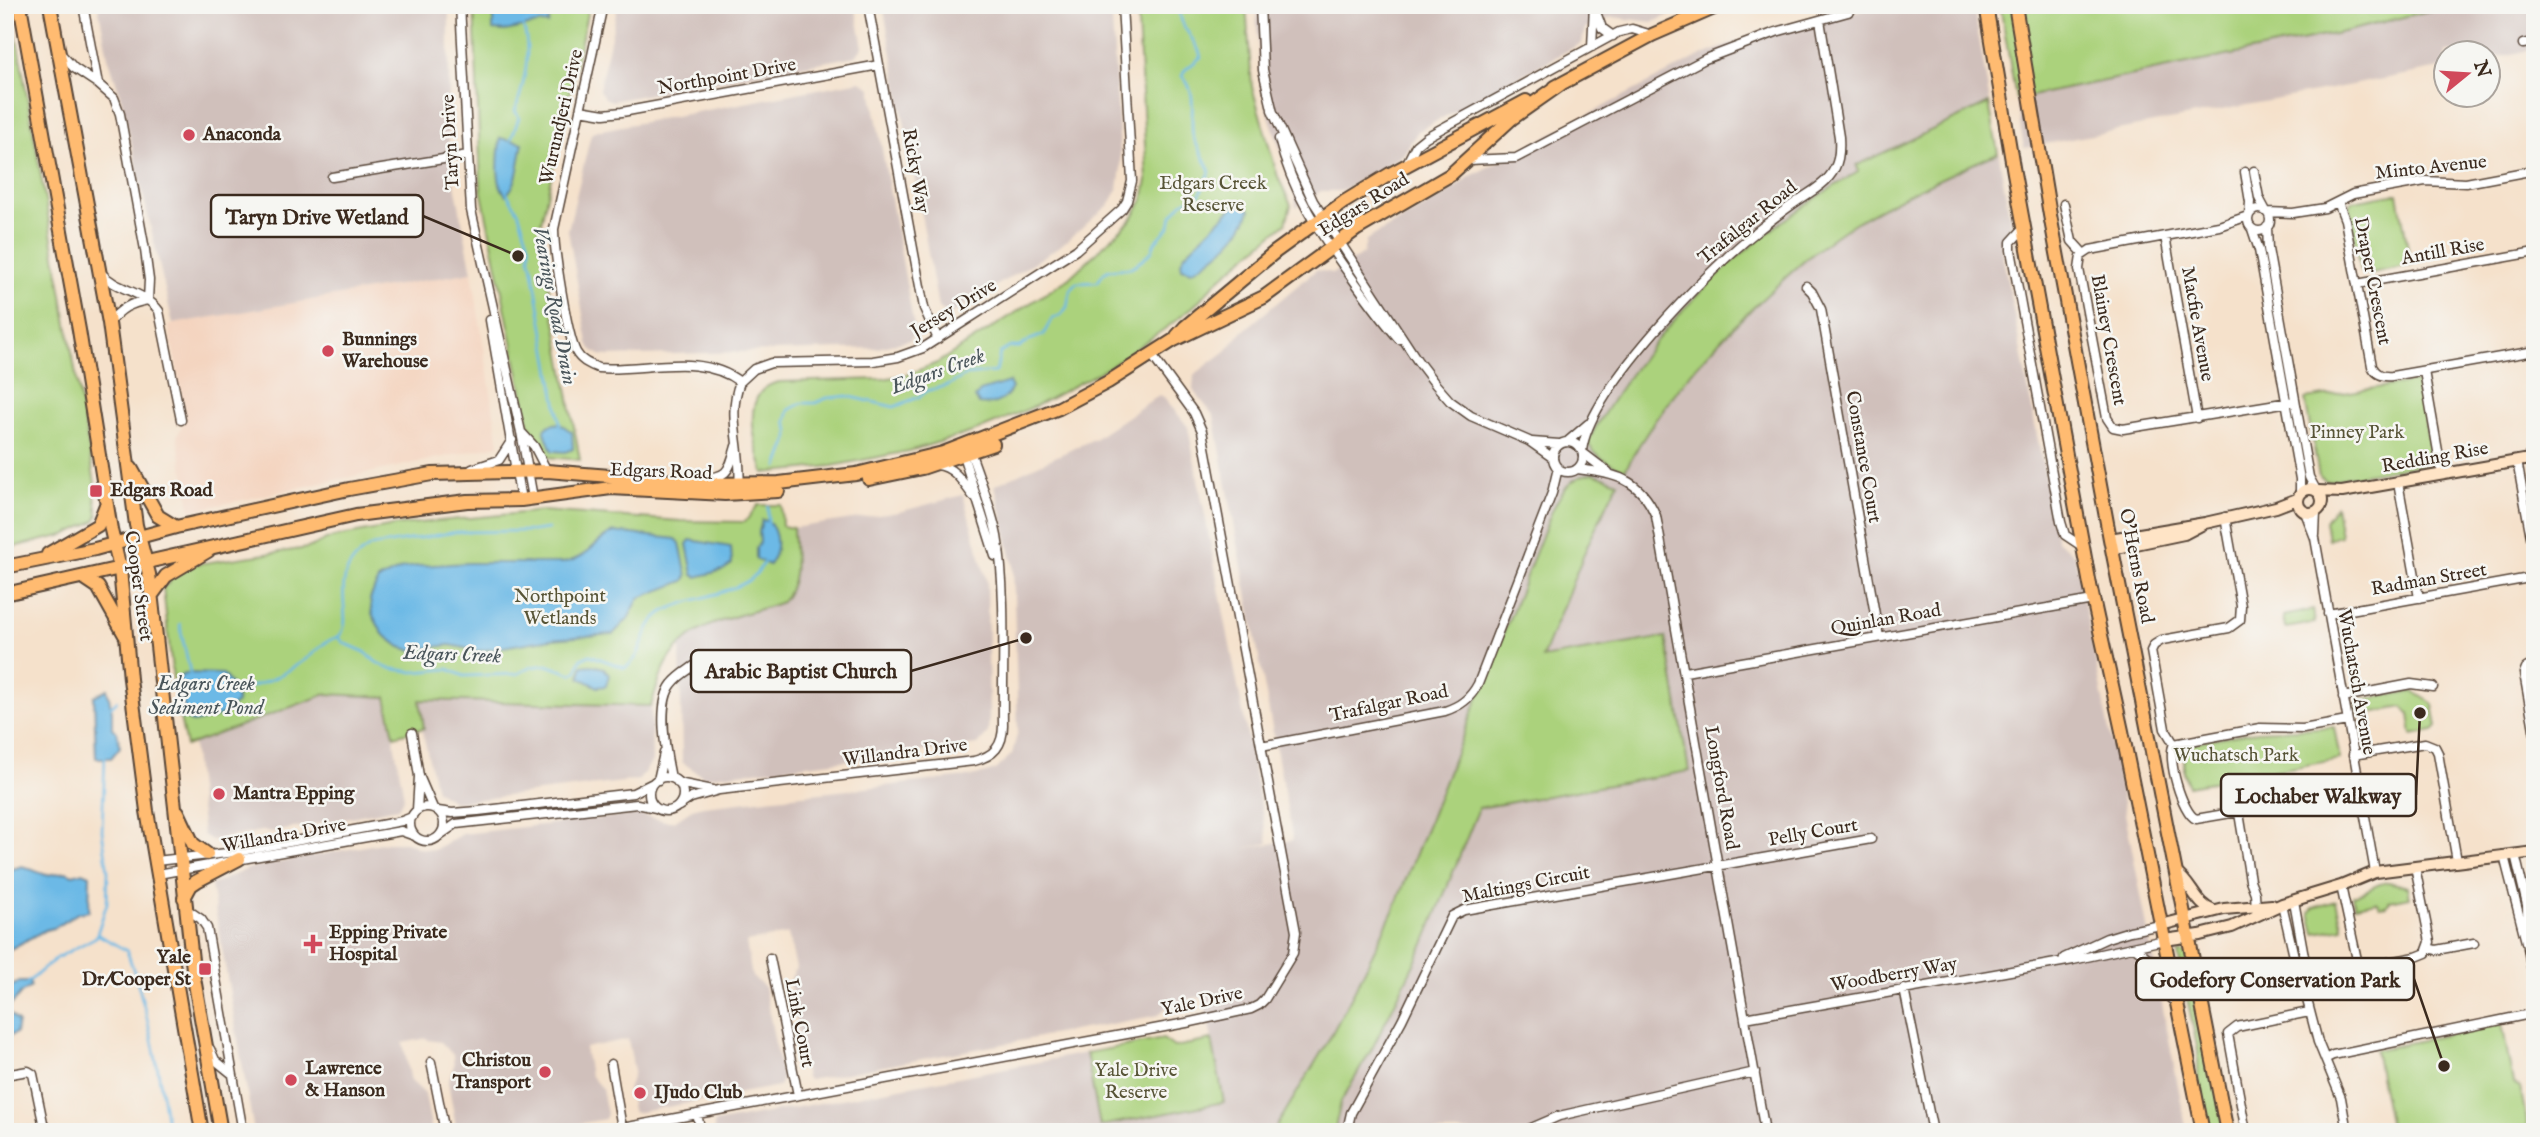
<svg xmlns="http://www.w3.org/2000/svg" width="2540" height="1137" viewBox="0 0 2540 1137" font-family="'IM FELL English',serif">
<rect width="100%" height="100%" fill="#f6f6f2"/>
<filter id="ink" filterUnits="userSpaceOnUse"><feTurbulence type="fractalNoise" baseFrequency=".0143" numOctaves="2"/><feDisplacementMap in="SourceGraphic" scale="14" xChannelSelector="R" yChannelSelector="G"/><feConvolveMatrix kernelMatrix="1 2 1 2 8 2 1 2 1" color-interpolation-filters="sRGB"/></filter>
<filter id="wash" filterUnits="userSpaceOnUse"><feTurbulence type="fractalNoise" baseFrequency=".00686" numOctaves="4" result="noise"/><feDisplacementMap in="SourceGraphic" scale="28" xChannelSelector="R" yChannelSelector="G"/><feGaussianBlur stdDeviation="1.57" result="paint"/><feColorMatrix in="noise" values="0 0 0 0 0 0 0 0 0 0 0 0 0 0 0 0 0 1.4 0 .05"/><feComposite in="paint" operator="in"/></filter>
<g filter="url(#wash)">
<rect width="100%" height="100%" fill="#f5e1cb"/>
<path fill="#f4d4bf" d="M472 272 499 445 191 511 177 436 186 418 169 327 173 324Z"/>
<path fill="#d0c0bb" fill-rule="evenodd" d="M98 5H449V153L472 272 173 324 120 94 108 57Z
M618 5H855L863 47 856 56 612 101 605 98 599 90Z
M883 5H1111L1121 168 1118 189 1110 204 1059 247 949 315 938 307Z
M1256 5H1693L1653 22 1612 17 1585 28 1582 43 1418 131 1403 155 1341 191H1321L1296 207 1295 195 1260 88Z
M1870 5H1969L1974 9 2011 226 2000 242 2057 540 2075 556 2187 1132H714V1123L1086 1053 1163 1039 1174 1047 1212 1039 1203 996 1168 1005 1159 1015 809 1080 806 1078 789 982 796 968 788 934 746 942 752 977 764 986 782 1079 779 1086 635 1113 632 1110 628 1090 634 1071 628 1039 585 1048 590 1075 602 1089 607 1114 605 1119 534 1132H457L448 1082 454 1065 453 1055 441 1042 428 1040 427 1038 403 1043 411 1081 425 1094 432 1132H254L211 885 250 868 387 842H406L419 848 434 850 462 834 638 814 665 821H674L692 809 703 806 976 776 996 770 1012 754 1018 731 1013 565 995 485 1096 438 1159 395 1164 397 1188 427 1268 843 1240 849 1293 840 1214 416 1193 390 1194 375 1226 351 1241 333 1316 270 1333 273 1363 254 1366 240 1444 196 1469 177 1698 57 1776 27 1867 9ZM1665 637 1688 771 1480 807Z
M2451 5H2535V49L2488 59V52H2446L2445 67 2024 148 2016 99 2344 32Z
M861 81 871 88 915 332 910 340 878 348 608 356 600 355 591 349 588 343 568 230 591 134 596 131Z
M963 495 987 582 989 716 988 733 978 745 704 777 682 762 680 643 692 632 710 624 769 606 794 582 793 528 899 512Z
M326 694 386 697 404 797 398 808 273 832 262 831 212 840 203 835 193 744Z
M419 700 651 706 652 761 639 780 455 802 436 790 422 729 424 728Z"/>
<path fill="#abd27c" stroke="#737e4d" stroke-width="2" d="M5 5H11L96 489H94L98 515 95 521 65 535 5 549Z
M474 5H589L539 232 580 460 548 457 529 425 481 189Z
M1137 5H1246L1252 87 1278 177 1291 205 1286 223 1218 280 1194 306 1170 325 1111 366 1038 405 976 431 909 451 832 466 764 473C755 445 738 390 779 382L882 379 906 375 937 363 1068 279 1130 221 1143 200 1147 180Z
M2000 5H2451L2344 32 2016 99Z
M1989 103 1998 153C1949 174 1900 196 1855 223 1824 242 1798 266 1772 290 1714 343 1662 400 1625 470 1609 463 1598 459 1589 445V439C1651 327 1748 235 1858 172L1857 165Z
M2392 194H2398L2411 265 2367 274 2360 271 2349 207 2353 201Z
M2414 382 2418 384 2431 456 2429 463 2327 481 2319 476 2305 399Z
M1593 473 1618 482 1588 544 1542 658 1666 637 1689 771 1479 808 1424 944 1373 1047 1341 1102 1336 1123V1132H1273L1327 1043 1359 982 1394 909 1552 511C1561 492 1570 476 1593 473Z
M758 505H781L782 526 793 528C794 554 800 581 782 602 740 618 689 620 666 665 659 678 655 692 651 706L420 700 424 728 394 736 386 697 326 694 186 746 179 713 185 712 203 692 173 680 163 587 170 583 162 569 308 548 331 538 399 525 543 511 681 521 745 522Z
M2336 506 2341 536 2328 539 2325 521Z
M2313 610 2315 623 2285 628 2283 616Z
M2413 691 2433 704 2437 727 2433 731 2412 735 2409 714 2403 707 2359 715 2357 704 2361 700Z
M2334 727 2340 759 2273 771 2277 796 2262 798 2257 774 2188 786 2184 772V744L2257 731Z
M2389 882 2408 887 2410 897 2390 901 2387 906 2381 907 2377 902 2355 906 2353 896C2367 893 2374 883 2389 882Z
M2336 901 2343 928 2315 933 2310 913 2313 908Z
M2182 953 2189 957 2225 1132H2209L2198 1080V1051L2178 954Z
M2502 1023 2513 1083 2520 1087 2529 1132H2391L2375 1050Z
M1163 1039 1174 1047 1212 1040 1224 1102 1100 1126 1086 1053Z"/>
<path fill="#6cb9e6" stroke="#547282" stroke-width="2" d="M493 5H552L548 24 542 23 505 31 493 30Z
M500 138 523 143C519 159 519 184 506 195 494 183 499 154 500 138Z
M1243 203 1250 210C1243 235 1215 258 1192 271L1182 268 1181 262 1185 254 1235 205Z
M1009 382 1012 388C1005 401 994 406 979 404L975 398 980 391Z
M559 423 572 432 573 449 565 452 552 451 544 430 550 425Z
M762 520 768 521C779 533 779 552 769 565L756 559V548L760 542 759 532Z
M614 532 676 539 680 543 687 576 684 581 639 598 628 619 613 634 551 639 479 651 450 645 411 650 400 647 383 634 372 614 370 599 378 580 403 568 418 566 468 563H563C591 557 593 541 614 532Z
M690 540 731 547 732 564 723 570 697 577 693 575 687 544Z
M591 665 604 668 609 675 606 686 598 687 580 678 582 666Z
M190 673 223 674 235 690 237 703 219 716 194 723 186 719 179 679 182 675Z
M107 689 112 711V728L117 732 120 747 111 758H96L94 696Z
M5 863 8 868 13 869 22 866 46 875 66 872 73 875 83 872 90 875 89 911 78 913 54 928 45 930 5 952Z
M19 982H29L31 987 21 993 6 1011 18 1022 16 1033 5 1038V990Z"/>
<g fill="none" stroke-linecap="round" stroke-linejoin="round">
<path stroke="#6cb9e6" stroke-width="2.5" d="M510 143 519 117 515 111C524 86 532 51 523 25
M506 192 518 211 530 247V261L532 265 560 424
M778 467 789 437V430L786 421 789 410 802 403H815L827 398 847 396 894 407 919 397 926 391 949 385 966 375 996 372 1000 353 1010 347H1020L1030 340 1043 335 1052 319 1061 315 1067 307 1070 291 1076 283 1098 282C1105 266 1114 270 1128 268 1137 266 1146 257 1152 251L1155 242 1170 226 1172 215 1182 203 1200 194 1210 172C1206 159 1196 146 1193 136 1189 115 1199 93 1182 76L1185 70 1201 57C1199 45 1187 34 1182 22 1180 17 1180 11 1178 5
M768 524V506
M180 624C182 642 188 657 190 674
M338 637C359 620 320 575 372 546L456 532 533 531 548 529
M234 690C260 687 285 674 306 659 319 650 323 641 338 637L344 643 365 652 376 662 387 668 414 672 448 669 464 676 517 674 531 667 547 665 572 674 577 671 581 659 590 655 625 668C649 653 638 623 669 609 694 598 728 594 751 579 756 575 761 567 764 562
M110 707 117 701
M182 719 188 714
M97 934 127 951C148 1009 159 1070 168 1132
M27 983 55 959 96 937 107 903 108 871 102 831 105 756"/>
</g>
</g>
<g filter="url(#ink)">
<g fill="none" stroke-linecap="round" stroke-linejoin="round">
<g stroke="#574538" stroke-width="11">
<path id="street" d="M83 5 98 84 114 98 120 114 145 250 149 280 148 300
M460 5 471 210 521 432 533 498
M603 5 554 229C554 251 567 335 576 352 581 361 589 364 598 368 644 372 700 351 740 382L754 369 771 363 873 361 898 357 923 348 1076 250 1122 209 1127 201 1132 181 1122 5
M868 5 924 308 938 339
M1260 5 1263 70 1273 113
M1597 15 1602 28 1613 36
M2523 44 2535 42
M1592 47 1594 5
M61 54 74 68 98 84
M580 110 604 114 622 112 879 65
M1272 110 1313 201 1417 360 1436 385 1450 401 1471 416 1529 441 1553 458
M1279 139C1292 192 1320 234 1352 278 1367 299 1382 320 1399 339
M1468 160 1516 158 1705 59 1776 32 1848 12 1856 5
M1407 163 1416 145 1426 137 1619 32 1632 29 1652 35
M2254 171 2259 198 2266 211
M2245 172 2250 202 2249 214
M332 177 468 155
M2338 202 2345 220 2372 366C2376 375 2383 377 2392 376L2535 351
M2064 204 2072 241 2083 253
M2248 220a11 11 0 1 1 22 0a11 11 0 1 1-22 0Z
M2267 212 2293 213 2325 208 2353 194 2425 181 2466 183 2535 170
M2248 216 2219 226 2090 250 2081 256 2079 269 2107 418 2113 427 2123 429 2295 401
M2267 227 2268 249 2309 477 2316 490
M2023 229 2011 242V250L2061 522 2065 535 2083 547
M2252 229 2259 250 2300 479V493
M2165 236 2197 418
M101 273C117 291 145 291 159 311L181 420
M2357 284 2535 252
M1806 286 1812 292 1821 309 1879 637
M490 320 521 500
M109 323C120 309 130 303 148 300
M2424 371 2442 474
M521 432 534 446 547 471
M1553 457a15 15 0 1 1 30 0a15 15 0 1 1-30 0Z
M1532 442 1559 444
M1567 442 1588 424
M1582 451C1589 390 1707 271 1756 232 1770 221 1784 210 1799 200 1809 193 1821 187 1829 177 1839 165 1840 152 1839 137L1820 20
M962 452 995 556
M1583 453 1608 472
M2517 461 2535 559
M937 465C955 467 963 483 973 496
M472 469 499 460 512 440
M1577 469C1614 473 1640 478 1656 516L1765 1132
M699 477C728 479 729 471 736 446
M2398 482 2419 598
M739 486C743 451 726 416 740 382
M2305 512 2315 538 2375 872
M2315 535 2316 511
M2328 614 2535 577
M2535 663 2526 668 2524 673 2535 735
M1685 672 2093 600
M2343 697 2411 684 2433 687
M412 733 419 776 417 810
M2174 744 2165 729 2151 651 2154 645 2162 640 2229 628 2240 620 2241 606 2225 517
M2174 744C2166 757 2182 813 2196 819L2360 791
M2174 744 2260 728 2303 729 2347 721
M1261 746 1445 711C1460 706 1470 699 1478 684L1552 493 1558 468
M2353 755 2425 743 2435 747 2438 753 2457 861
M649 794a17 17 0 1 1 34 0a17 17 0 1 1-34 0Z
M420 778 433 808
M671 778C666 754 656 704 672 684 678 676 687 671 694 666
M658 780 664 753
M678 783 713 790
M679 806 691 798 719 790 974 761C994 756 1003 746 1003 725 1002 666 1007 593 997 536 991 506 979 477 969 448
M410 824a17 17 0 1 1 34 0a17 17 0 1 1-34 0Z
M438 811 452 813 478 811 633 793 653 783
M2239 813 2250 880 2255 893 2256 909
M440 835 456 824 474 822 637 804 656 808
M2515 854 2527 905 2528 948 2535 989
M2504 856 2526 942
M156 861 236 852 402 821 412 817
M158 874 401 831 415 836
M2341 886 2359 969
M2294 901 2306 967V982
M2282 904 2298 974 2305 992 2318 1042 2341 1098 2347 1132
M185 908 201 919 207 928 243 1132
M2134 947C2154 960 2164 977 2171 999
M2429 948 2436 950 2474 943
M770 958 798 1095
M2064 958 2107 938 2130 931 2161 925
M2300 979 2416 957 2426 953 2430 942 2415 867
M1904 989 1933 1132
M1745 1018 2073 960 2164 940
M210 1049 215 1060 231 1073
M2325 1059 2333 1055 2535 1013
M431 1062 445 1132
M611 1064 622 1128
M5 1075 28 1071 33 1074 45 1132
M697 1114 701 1132
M601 1132 1186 1023 1251 1009 1259 1005 1265 999 1293 953 1296 932 1202 431 1194 413 1151 354
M1350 1132 1348 1126 1351 1113 1402 1020 1452 916 1464 910 1871 839
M1522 1132 1559 1116 1755 1072
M2246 1132 2228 1034 2237 1027 2309 1012"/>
</g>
<g stroke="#574538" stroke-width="14">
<path id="secondary" d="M2298 501a12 12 0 1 1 24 0a12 12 0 1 1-24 0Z
M2318 491 2342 492 2535 458
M2110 539 2205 523 2276 507 2297 499
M2112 549 2184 534 2203 524
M2175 872C2193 884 2194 904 2214 911
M2161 925 2224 909 2272 905
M2164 940 2200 935 2232 927 2282 904 2341 886 2375 872 2535 852"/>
</g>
<g stroke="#574538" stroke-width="16">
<path id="primary" d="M20 5 79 330 111 530 120 569 130 679 147 811 202 1132
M50 5 109 323 136 525 149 574 194 978 221 1132
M1986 5 2014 173 2090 585 2122 731 2203 1132
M2015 5 2050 215 2110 539 2227 1132
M1555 87 1652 35 1721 5
M1177 336 1185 327 1275 252 1344 202 1390 174 1526 101
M131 468 158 516 176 527
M869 479 922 468 993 444
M48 554 98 525 106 505
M5 567 95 549 176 527 349 489 432 474 547 471 711 484 779 483 856 474 943 453 1059 408 1108 382 1174 340 1264 297 1357 229 1450 175 1511 119 1561 84
M83 577 98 587 125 635
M5 594 356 515 467 501 521 500 611 488 725 494 778 491
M152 595 166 576 208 551
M178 812 193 844 207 854
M184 898 191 885 197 881 239 859"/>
</g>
<use href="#street" stroke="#fff" stroke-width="8"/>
<use href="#secondary" stroke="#ffe4c6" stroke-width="10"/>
<use href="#primary" stroke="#ffbb71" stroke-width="12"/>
</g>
</g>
<g fill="#d1495b" stroke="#f6f6f2" stroke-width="2.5">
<circle cx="189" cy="135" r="7"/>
<circle cx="328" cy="351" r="7"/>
<rect x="89" y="484" width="14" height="14" rx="3.5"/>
<circle cx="219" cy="794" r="7"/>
<path d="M309.5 933.5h7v7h7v7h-7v7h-7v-7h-7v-7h7z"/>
<rect x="198" y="962" width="14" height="14" rx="3.5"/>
<circle cx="545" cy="1072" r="7"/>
<circle cx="291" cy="1080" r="7"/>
<circle cx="640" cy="1093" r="7"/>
</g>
<g text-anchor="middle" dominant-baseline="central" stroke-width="5" stroke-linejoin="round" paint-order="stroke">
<g font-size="19" fill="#3b2a1e" stroke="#f6f6f2">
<text transform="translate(727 77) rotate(-10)">Northpoint Drive</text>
<text transform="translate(562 117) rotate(-77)">Wurundjeri Drive</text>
<text transform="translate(451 142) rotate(-93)">Taryn Drive</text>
<text transform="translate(2431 168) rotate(-6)">Minto Avenue</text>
<text transform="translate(915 171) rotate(80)">Ricky Way</text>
<text transform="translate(1364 205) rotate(-32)">Edgars Road</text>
<text transform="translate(1748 223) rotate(-39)">Trafalgar Road</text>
<text transform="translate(2443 252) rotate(-10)">Antill Rise</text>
<text transform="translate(2372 281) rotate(79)">Draper Crescent</text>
<text transform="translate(954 309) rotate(-31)">Jersey Drive</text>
<text transform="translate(2197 324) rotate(80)">Macfie Avenue</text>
<text transform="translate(2108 340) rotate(80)">Blainey Crescent</text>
<text transform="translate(1863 457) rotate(80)">Constance Court</text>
<text transform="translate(2435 458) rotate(-10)">Redding Rise</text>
<text transform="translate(661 472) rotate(2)">Edgars Road</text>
<text transform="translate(2136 566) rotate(79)">O'Herns Road</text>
<text transform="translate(2429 580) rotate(-10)">Radman Street</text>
<text transform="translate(138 586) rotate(82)">Cooper Street</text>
<text transform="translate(1886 620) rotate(-10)">Quinlan Road</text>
<text transform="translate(2356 682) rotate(80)">Wuchatsch Avenue</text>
<text transform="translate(1389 704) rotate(-12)">Trafalgar Road</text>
<text transform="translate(905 753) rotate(-7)">Willandra Drive</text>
<text transform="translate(1721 788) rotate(80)">Longford Road</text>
<text transform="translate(1813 833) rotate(-10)">Pelly Court</text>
<text transform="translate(284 836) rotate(-10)">Willandra Drive</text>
<text transform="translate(1526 885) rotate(-11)">Maltings Circuit</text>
<text transform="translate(1894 975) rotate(-10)">Woodberry Way</text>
<text transform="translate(1202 1002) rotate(-12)">Yale Drive</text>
<text transform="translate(799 1023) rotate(79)">Link Court</text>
</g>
<g font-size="19" font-weight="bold" fill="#3b2a1e" stroke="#f6f6f2" text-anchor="start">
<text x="203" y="135">Anaconda</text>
<text x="342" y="340">Bunnings<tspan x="342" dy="22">Warehouse</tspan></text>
<text x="110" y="491">Edgars Road</text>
<text x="233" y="794">Mantra Epping</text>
<text x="329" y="933">Epping Private<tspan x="329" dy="22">Hospital</tspan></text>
<text x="191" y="958" text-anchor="end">Yale<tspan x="191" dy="22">Dr/Cooper St</tspan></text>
<text x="531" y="1061" text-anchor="end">Christou<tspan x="531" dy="22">Transport</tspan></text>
<text x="305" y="1069">Lawrence<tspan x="305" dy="22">&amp; Hanson</tspan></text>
<text x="654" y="1093">IJudo Club</text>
</g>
<g font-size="19" fill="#575436" stroke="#f6f6f2">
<text x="1213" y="184">Edgars Creek<tspan x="1213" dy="22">Reserve</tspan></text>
<text x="2357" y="433">Pinney Park</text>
<text x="560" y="597">Northpoint<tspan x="560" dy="22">Wetlands</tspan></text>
<text x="2236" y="756">Wuchatsch Park</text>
<text x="1136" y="1071">Yale Drive<tspan x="1136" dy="22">Reserve</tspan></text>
</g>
<g font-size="21" font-style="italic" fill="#4a555a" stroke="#f6f6f2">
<text transform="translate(554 306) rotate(79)">Vearings Road Drain</text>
<text transform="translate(938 372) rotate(-20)">Edgars Creek</text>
<text transform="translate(452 655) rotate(2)">Edgars Creek</text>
<text x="206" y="684">Edgars Creek<tspan x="206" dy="24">Sediment Pond</tspan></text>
</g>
</g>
<path fill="none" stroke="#3b2a1e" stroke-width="2.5" d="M518 256L423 216M1026 638L911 671M2420 713L2416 795M2444 1066L2414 979"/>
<g fill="#3b2a1e" stroke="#f6f6f2" stroke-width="2.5">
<circle cx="518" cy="256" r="7"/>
<circle cx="1026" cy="638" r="7"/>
<circle cx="2420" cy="713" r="7"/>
<circle cx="2444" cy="1066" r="7"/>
</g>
<g fill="#f6f6f2" stroke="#3b2a1e" stroke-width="2.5">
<rect x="211" y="195" width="212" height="42" rx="7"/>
<rect x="691" y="650" width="220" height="42" rx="7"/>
<rect x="2221" y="774" width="195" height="42" rx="7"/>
<rect x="2136" y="958" width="278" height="42" rx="7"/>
</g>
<g font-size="21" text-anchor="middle" font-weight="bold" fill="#3b2a1e">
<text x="317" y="224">Taryn Drive Wetland</text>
<text x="801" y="678">Arabic Baptist Church</text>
<text x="2318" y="803">Lochaber Walkway</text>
<text x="2275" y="987">Godefory Conservation Park</text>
</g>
<rect width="2540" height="1137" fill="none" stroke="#f6f6f2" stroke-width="28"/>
<g transform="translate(2467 74) rotate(72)"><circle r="33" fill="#f6f6f2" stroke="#aba49d" stroke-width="2"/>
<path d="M0-5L12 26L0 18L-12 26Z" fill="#d1495b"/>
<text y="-10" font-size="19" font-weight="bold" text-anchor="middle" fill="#3b2a1e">N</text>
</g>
</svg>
